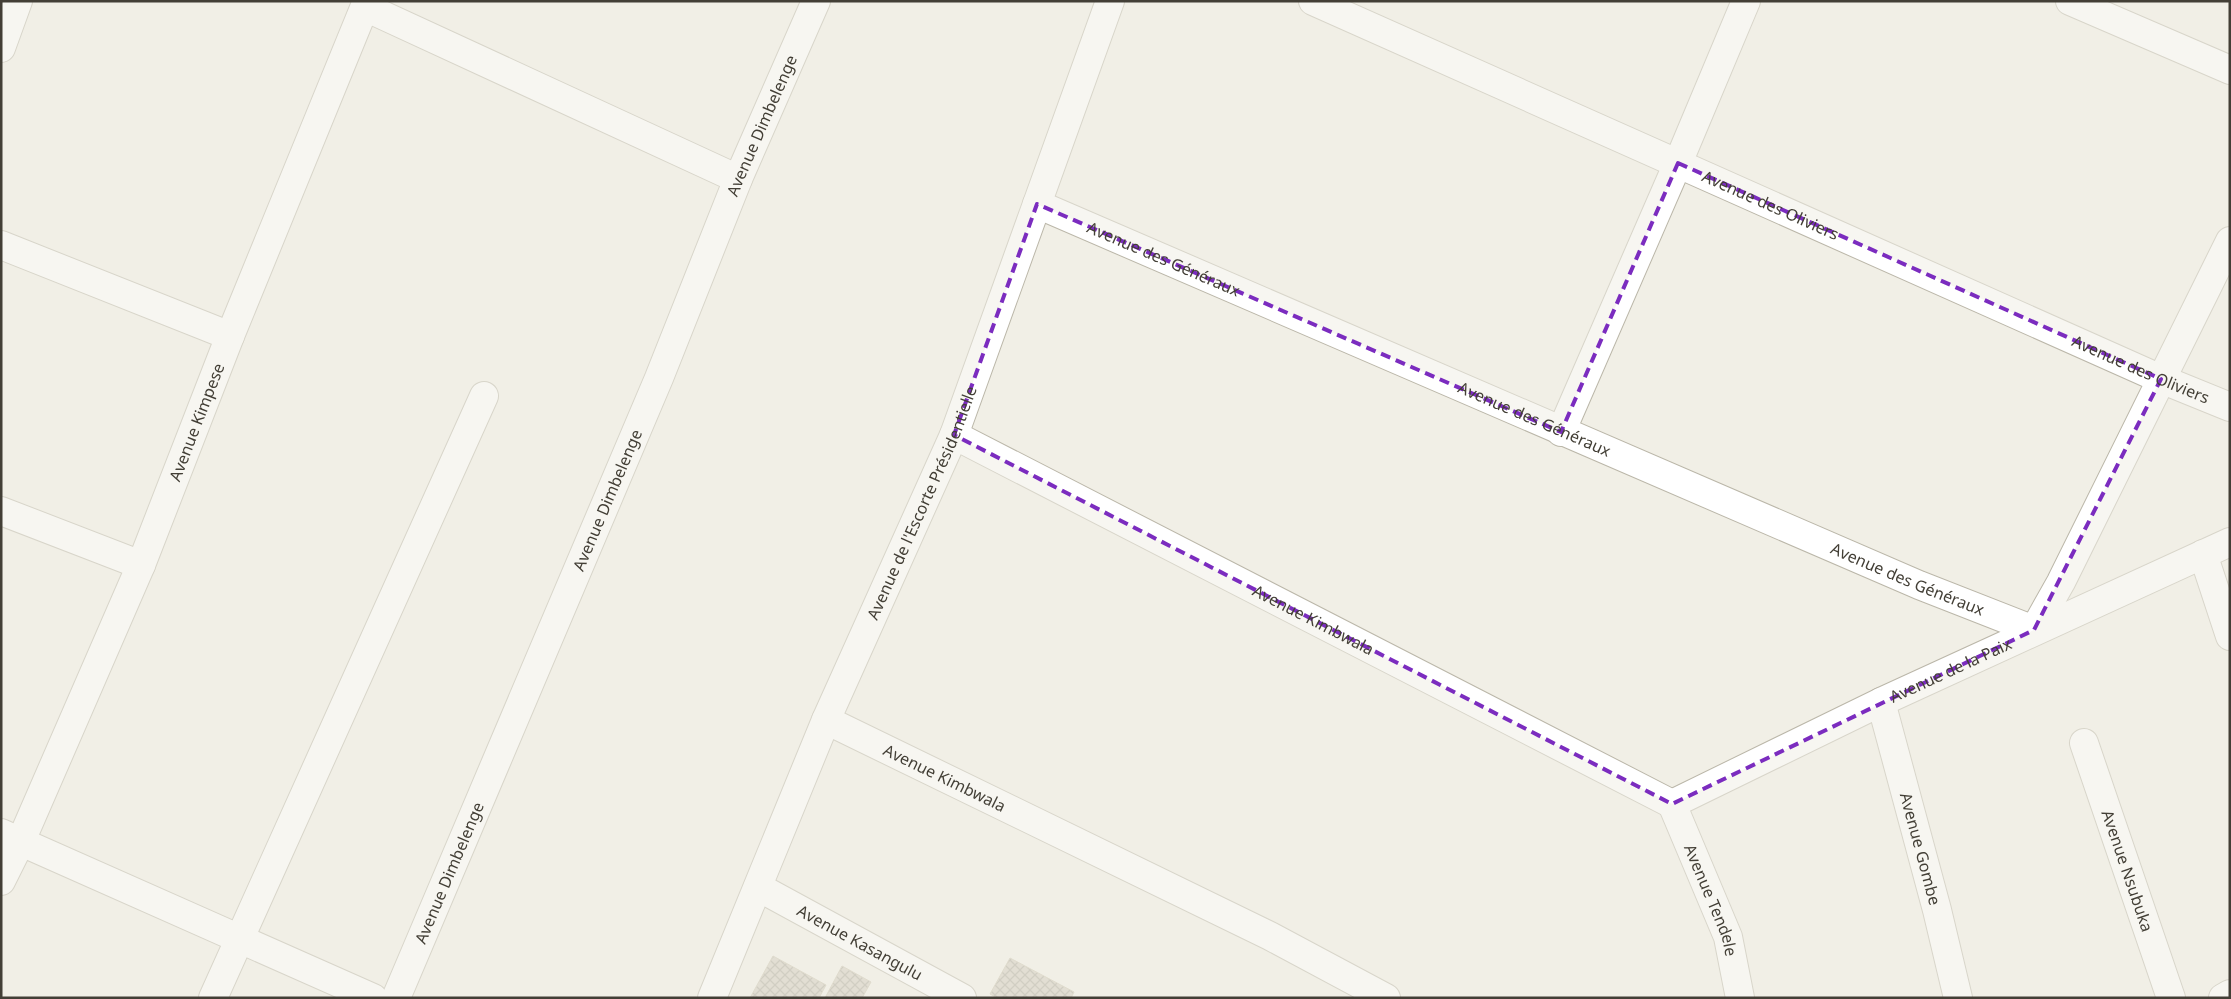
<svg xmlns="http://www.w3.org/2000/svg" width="2231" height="999" viewBox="0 0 2231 999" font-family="'Noto Sans',sans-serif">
<defs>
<pattern id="building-cross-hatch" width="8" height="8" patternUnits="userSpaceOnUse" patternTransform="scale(1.25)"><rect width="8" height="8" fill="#d1cbbc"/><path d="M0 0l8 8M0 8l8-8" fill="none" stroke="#aba69a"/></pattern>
</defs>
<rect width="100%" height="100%" fill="#f1efe6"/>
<path fill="url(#building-cross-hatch)" stroke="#cbc4b0" d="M773 956 826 985 819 998H750Z
M1010 958 1074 992 1071 998H997L990 994Z
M842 966 871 982 862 998H825Z"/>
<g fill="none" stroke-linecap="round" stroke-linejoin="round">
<g stroke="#bbb7a9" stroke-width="30">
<g id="minor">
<path id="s1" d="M1313 1 2161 379 2230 407"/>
<path d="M2070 1 2230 70"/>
<path d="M365 7 738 179"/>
<path d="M1 48 18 1"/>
<path id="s2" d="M1037 204 1919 585 2034 630 2061 582 2230 241"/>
<path d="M1 245 230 336"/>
<path d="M1561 432 1678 163 1746 1"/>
<path id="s3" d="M954 435 1672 804"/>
<path d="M1 511 141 565"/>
<path d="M2203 554 2230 636"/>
<path id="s4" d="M1881 702 1937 910 1958 998"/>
<path id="s5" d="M826 720 1270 936 1386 998"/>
<path id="s6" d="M2084 743 2171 998"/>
<path id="s7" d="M1672 804 1881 702 2230 542"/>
<path id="s8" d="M1672 804 1728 937 1740 998"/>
<path d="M1 833 373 998"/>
<path id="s9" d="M1 881 21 841 141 565 230 336 367 1"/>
<path id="s10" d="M758 887 962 998"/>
<path d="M213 998 484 396"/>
<path id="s11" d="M396 998 659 378 738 179 816 1"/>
<path id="s12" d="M712 998 826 720 954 435 1110 1"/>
<path d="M2223 998 2230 994"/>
</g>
</g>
<use href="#minor" stroke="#fff" stroke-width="28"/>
</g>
<path d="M0 0H2231V999H0ZM1678 163 2161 379 2034 630 1672 804 954 435 1037 204 1561 432Z" fill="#f1efe6" fill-opacity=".55" fill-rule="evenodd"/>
<path fill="none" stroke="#7b2cbf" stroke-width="4" stroke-dasharray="10 6" stroke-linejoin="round" d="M1678 163 2161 379 2034 630 1672 804 954 435 1037 204 1561 432Z"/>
<g text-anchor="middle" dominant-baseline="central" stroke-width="4" stroke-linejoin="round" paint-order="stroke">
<g font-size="16" fill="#433f36" stroke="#fff">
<text stroke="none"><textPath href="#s11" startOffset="946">Avenue Dimbelenge</textPath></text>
<text stroke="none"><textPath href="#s1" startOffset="501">Avenue des Oliviers</textPath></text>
<text stroke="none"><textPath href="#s2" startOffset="138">Avenue des Généraux</textPath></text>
<text stroke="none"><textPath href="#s1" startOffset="906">Avenue des Oliviers</textPath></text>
<text stroke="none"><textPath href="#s2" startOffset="542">Avenue des Généraux</textPath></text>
<text stroke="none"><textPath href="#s9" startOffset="499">Avenue Kimpese</textPath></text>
<text stroke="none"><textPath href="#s11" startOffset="541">Avenue Dimbelenge</textPath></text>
<text stroke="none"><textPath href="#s12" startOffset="538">Avenue de l'Escorte Présidentielle</textPath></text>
<text stroke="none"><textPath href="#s2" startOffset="948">Avenue des Généraux</textPath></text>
<text stroke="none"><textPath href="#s3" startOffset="404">Avenue Kimbwala</textPath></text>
<text stroke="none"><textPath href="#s7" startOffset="309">Avenue de la Paix</textPath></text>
<text stroke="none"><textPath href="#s5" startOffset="132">Avenue Kimbwala</textPath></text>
<text stroke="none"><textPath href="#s4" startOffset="152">Avenue Gombe</textPath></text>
<text stroke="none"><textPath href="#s6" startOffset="135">Avenue Nsubuka</textPath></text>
<text stroke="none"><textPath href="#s11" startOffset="136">Avenue Dimbelenge</textPath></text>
<text stroke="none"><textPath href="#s8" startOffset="104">Avenue Tendele</textPath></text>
<text stroke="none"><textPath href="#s10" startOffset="116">Avenue Kasangulu</textPath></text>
</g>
</g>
<rect width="2231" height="999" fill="none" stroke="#433f36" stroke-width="5"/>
</svg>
